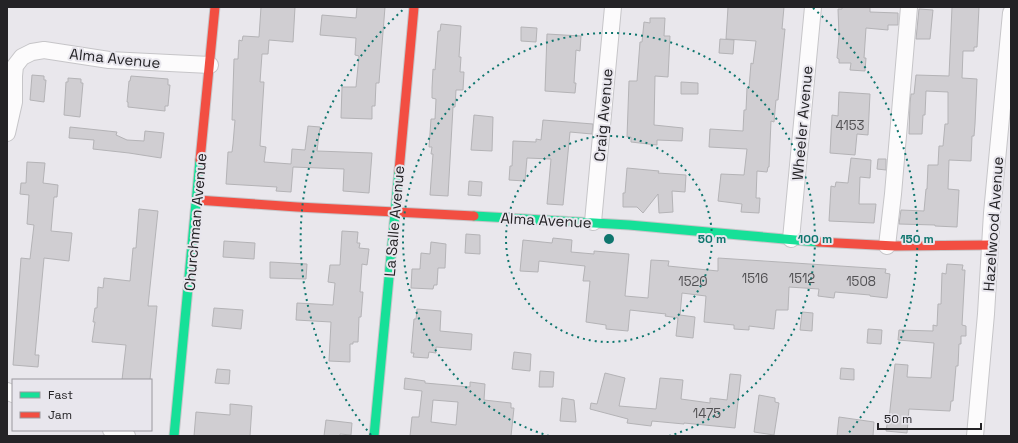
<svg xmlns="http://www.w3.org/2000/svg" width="1018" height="443" viewBox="0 0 1018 443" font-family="'Space Grotesk',sans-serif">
<rect width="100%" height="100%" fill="#e9e7ec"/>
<path fill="#d0ced2" stroke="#b4b3b6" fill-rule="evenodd" d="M261 7H295L293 42 269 40 268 54H262L260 82H264L260 146 266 147 264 162 291 164 292 149 305 150 308 126 320 127 317 151 372 153 369 193 343 191 344 169 293 167 291 192 276 191 277 187 226 184 228 152H232L233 144 235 120H232L234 59H238L239 40 242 41 243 36 259 37Z
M357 7H385L379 83H376L375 106H372V119L341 118 342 87H356L359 56 355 55 356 38 320 35 322 15 356 18Z
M728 7H784L782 29H785L778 100H776L774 122 771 121 769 167H768L767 172 757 171 756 198H760L759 213 741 212 742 204 718 201 721 174 744 175 747 149 709 147 710 129 743 131 744 110H746L747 88H749L751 63 753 64 756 41 726 39Z
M842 7H870V12L898 13V25H888V30L866 28 864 58H866L865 71 850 70 851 63H839V59L837 58 839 36 838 9H842Z
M952 7H979L977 47H974V51H963L962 78 977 79 975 124 974 136H972L971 161 949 160 948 189 959 190 957 227 935 226V225L899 224 901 210 924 211 926 189H927L928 165H938L939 146H943L945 124H948V92L926 91 925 115H923L922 134H909L910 103 911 94H914L916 75 949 76Z
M919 9 933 10 930 39H916Z
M650 18H665L664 36H670L668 77 655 76 654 125 683 128 682 141 657 140V145L631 142V137H627L629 81H637L640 42H642L644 22 650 23Z
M441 24 461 26 459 57H461L460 72H464L463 90H456L455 107H453L448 196 430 195 433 154H431L432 147H429L431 119H435L436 99 432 98V88L433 69 435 70 438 31H440Z
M521 27 537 28 536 42 521 41Z
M547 34 581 36 580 51 576 50 574 83H576L575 93 545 91Z
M720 39 734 40 733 54 719 53Z
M32 75 44 76V80H46L44 102 30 100Z
M131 76 168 79V85H170L168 106H165V111L128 107V102H127L129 81H130Z
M68 78 81 79V83H83L80 117 64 115 66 82H68Z
M681 82 698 83V94H681Z
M839 92 870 94 868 135 857 134 855 155 830 153 832 115 838 116Z
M474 115 493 117 492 151 471 150Z
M543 120 593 124 592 134 570 132 563 205 547 204 551 159 527 158 525 181 509 180 510 166H512L513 141 536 142V139L541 140Z
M70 127 117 132 116 135 127 140 144 141 145 131 164 133 161 158 129 153 93 149 94 140 69 138Z
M851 158 871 160 870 178 860 177 859 204H876L874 223 829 221 831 186 835 187 836 182 848 183Z
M878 159H886V170L877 169Z
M27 162 45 163 43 183 58 185 57 197H54L51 231 72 233 69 261 44 258 35 355H39L38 367 13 365 21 258 30 259 34 225 27 224 29 195 20 194 21 183H26Z
M627 168 659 171 658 173 686 175 685 192 672 191 673 212 659 213 658 194 643 213 637 207H623V193H625Z
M469 181 482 182 481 196 468 195Z
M139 209 158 211 148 306H157L151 369 150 380H122L126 345 92 342 95 322H93L95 308H97L98 287 103 288 104 278 130 281 133 248H136Z
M342 231 358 232 357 243H360L359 248 369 249 367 265 362 264 360 292H363L361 317H359L358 342H353V344H350V362L329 361 331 322 296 320 297 303 333 305 335 283 328 282 330 265H340Z
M466 234 480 235V254L465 253Z
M553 238 572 240 571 252 594 254V251L629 254 625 296 648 298 651 260 669 261 668 266 718 271V258L886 269 885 273 890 274 887 298 870 296V295L835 292 834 298 818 296 819 289 789 287 788 310H776L774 329 749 326V330L734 329V325L704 322 706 296 682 293 680 315 695 317 693 338 676 336 678 318 665 316 666 314 630 310 628 331 606 329V325L586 322 590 281H583L585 266 539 261 538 272 520 271 523 240 552 243Z
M224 241 255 243 254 259 223 257Z
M431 242 446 244 445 268H438L437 285H434L433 289 411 288 412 269H420L421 253 430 254Z
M270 262 307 264 306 279 270 278Z
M947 264 963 265 962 270H965L962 325 966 326V336H961V344H959L958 366H956L953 401H951L950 411 909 409 907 433 886 431 888 419H889L895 364 908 365 907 377 931 378 934 343 898 340 899 330 933 331V325L937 326 938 304H941L942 273 946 274Z
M214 308 243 310 241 329 212 326Z
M417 309 441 311 440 331 472 334 471 350 436 347V353L429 352 428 358 413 357 414 353H411L414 319H416Z
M802 312 813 313 812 331 800 330Z
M868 329 882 330 881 344 867 343Z
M514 352 531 354 530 371 512 369Z
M841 368 854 369V380L840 379Z
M217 369 230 370 229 384 215 383Z
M540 371 554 372 553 387H539Z
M605 373 625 378 619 406 656 409 660 378 683 380 681 399 710 403V398L727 400 730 374 741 375 735 428 684 423V424L652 421 651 426 627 423 628 419 590 409 591 403 597 404Z
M405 378 425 381V383L470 387V382L485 384 484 400 511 403V408H514L511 436H410L412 417H419L422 391 404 389ZM433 400 458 402 456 425 431 422Z
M759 395 775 398V402L779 403 774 435 754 432Z
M562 398 574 400 576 422 560 421Z
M230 404 252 406 250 436H194L196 412 230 415Z
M839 417 874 422 873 436H837Z
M326 420 352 423 351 435 340 434V436H324Z"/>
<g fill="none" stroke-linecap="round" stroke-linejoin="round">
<g stroke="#c6c5c8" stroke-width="18">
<path id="street" d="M7 133 14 102V76L15 66 22 57 32 52 44 50 109 60 210 65
M593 222 613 7
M791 239 813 7
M887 246 893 194 909 7
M7 391 13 394
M111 430 127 436
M975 436 986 314 992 213 1011 13"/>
</g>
<g stroke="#c6c5c8" stroke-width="11">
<path id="fast" d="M474 216 629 225 818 242
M174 436 200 160
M374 436 399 171"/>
</g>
<g stroke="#c6c5c8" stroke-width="11">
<path id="jam" d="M200 160 215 7
M399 171 414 7
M197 200 297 207 474 216
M818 242 895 246 991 245"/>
</g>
<use href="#street" stroke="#fcfbfc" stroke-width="16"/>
<use href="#fast" stroke="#16e098" stroke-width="9"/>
<use href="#jam" stroke="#f24e42" stroke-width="9"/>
</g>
<g fill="none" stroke="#0f766e" stroke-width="2" stroke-dasharray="2 4">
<circle cx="609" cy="239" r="103"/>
<path d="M549 436A206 206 0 1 1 669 436"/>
<path d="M371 435A308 308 0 0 1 405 8M813 8A308 308 0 0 1 847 435"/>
</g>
<g text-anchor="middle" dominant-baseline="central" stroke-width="4" stroke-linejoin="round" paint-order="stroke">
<g font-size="13" fill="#515053">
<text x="850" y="125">4153</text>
<text x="755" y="278">1516</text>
<text x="802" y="278">1512</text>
<text x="693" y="281">1520</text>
<text x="861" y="281">1508</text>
<text x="707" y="413">1475</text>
</g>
<g font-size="15" fill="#242326" stroke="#e8e6ed">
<text transform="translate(115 58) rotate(6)">Alma Avenue</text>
<text transform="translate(603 115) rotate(-85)">Craig Avenue</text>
<text transform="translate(802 123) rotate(-85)">Wheeler Avenue</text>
<text transform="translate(546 220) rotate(3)">Alma Avenue</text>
<text transform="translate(394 221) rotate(-85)">La Salle Avenue</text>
<text transform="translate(195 222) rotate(-85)">Churchman Avenue</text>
<text transform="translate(993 224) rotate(-86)">Hazelwood Avenue</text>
</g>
</g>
<circle cx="609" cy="239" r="6" fill="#0f766e" stroke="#e8e6ed" stroke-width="2"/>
<g font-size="12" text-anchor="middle" font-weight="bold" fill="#0f766e" stroke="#e8e6ed" stroke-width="4" stroke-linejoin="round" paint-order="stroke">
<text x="712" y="243">50 m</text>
<text x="815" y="243">100 m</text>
<text x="917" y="243">150 m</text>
</g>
<rect width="1018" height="443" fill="none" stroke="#242326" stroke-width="16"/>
<rect x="12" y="379" width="140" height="52" fill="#e8e6ed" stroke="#9a989d"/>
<rect x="20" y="392" width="20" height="6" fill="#16e098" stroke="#9a989d"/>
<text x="48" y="399" font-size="12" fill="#242326">Fast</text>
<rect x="20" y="412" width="20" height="6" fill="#f24e42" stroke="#9a989d"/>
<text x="48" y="419" font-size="12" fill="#242326">Jam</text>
<path d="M878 423v6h103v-6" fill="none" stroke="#242326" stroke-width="2"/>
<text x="884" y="423" font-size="12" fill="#242326" stroke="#e8e6ed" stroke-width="3" paint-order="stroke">50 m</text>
</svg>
